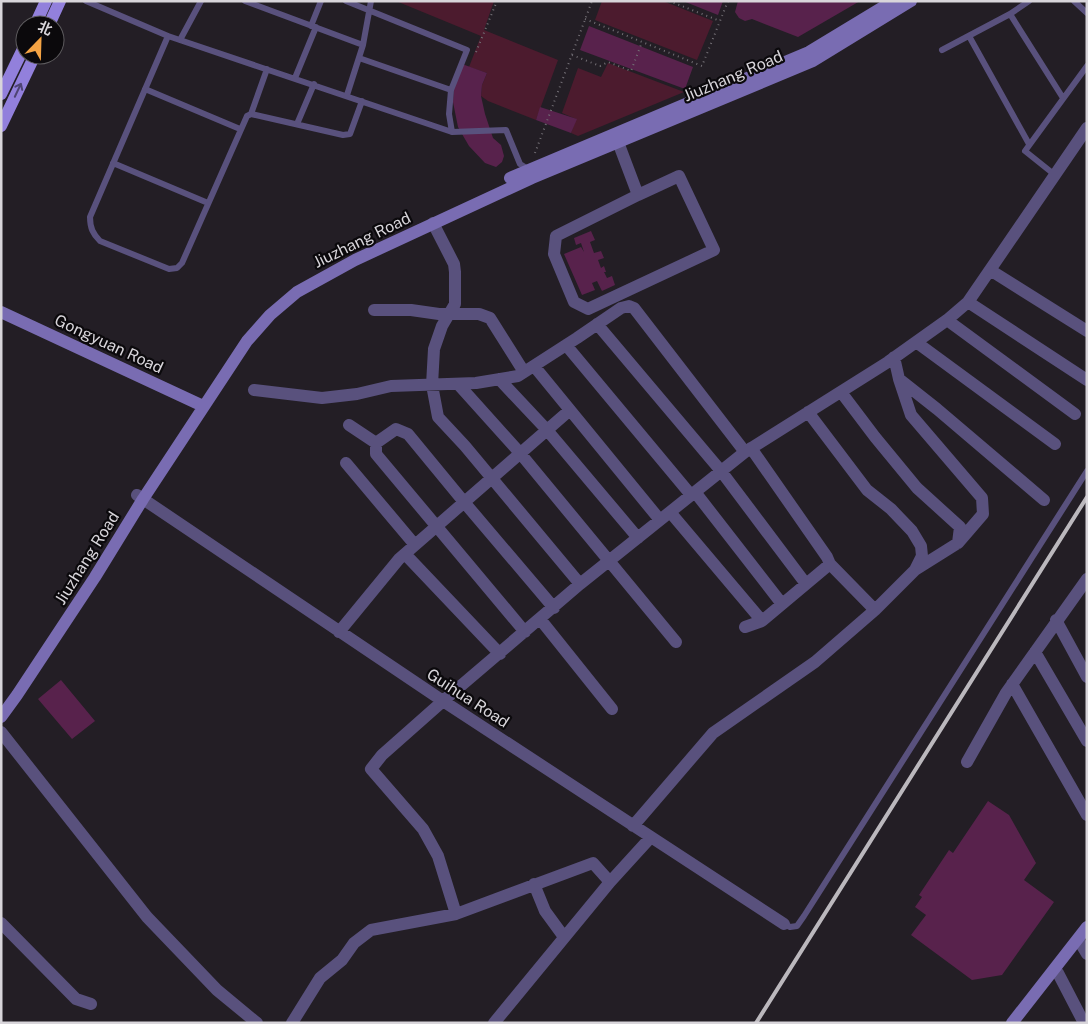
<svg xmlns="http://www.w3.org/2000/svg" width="1088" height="1024" viewBox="0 0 1088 1024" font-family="'Public Sans','Noto Sans SC',sans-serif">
<rect width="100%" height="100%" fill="#231e25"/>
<path fill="#4c1b2e" d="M396 1H494L484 30 558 60 536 120 488 101 481 96 482 85 487 73 469 67 481 36Z
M602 1H663L713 21 697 60 595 20Z
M608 63 684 92 578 136 571 133 576 119 562 113 578 68 601 77Z"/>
<path fill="#58224c" d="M683 1H723L718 15Z
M738 1H860L798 37 752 19 745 21 739 18 735 12Z
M589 26 693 67 685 89 580 50Z
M462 64 487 73 482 85 481 96 485 114 493 138 501 145 504 156 502 162 496 167 485 163 469 146 458 127 453 102 454 85Z
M540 107 577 119 571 133 536 120Z
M591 231 595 240 590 242 594 253 601 251 604 258 598 260 601 268 604 266 606 272H604L607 278 612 276 615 285 602 291 597 281 592 283 595 290 582 295 564 254 581 247 584 252 581 243 576 245 574 238Z
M61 680 95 721 72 739 38 699Z
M988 801 1009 815 1036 863 1024 880 1054 902 1002 975 972 980 911 935 926 915 915 907 922 897 919 895 949 850 953 853Z"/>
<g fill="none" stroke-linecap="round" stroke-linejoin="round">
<path stroke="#736f75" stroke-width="2" stroke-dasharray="1 4" stroke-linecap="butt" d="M669 1 720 21
M585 19 702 66 728 1
M476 52 497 1
M572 55 600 66 608 62 631 71 642 42
M535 153 592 1"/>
<path stroke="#59517d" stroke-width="6" d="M86 1 168 36 452 132 506 130 520 164 528 169
M245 1 363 45
M346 1 467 50 451 90 449 114 452 132
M1074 1 1087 13
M1010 14 1063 98
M311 26 321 1
M168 36 90 217C90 228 93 234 100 241L169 269 177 268 182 263 247 116 251 114 343 135 350 134 362 101
M969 36 1029 144
M180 40 201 1
M942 50 1010 14 1029 1
M359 58 451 90
M295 78 316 27
M145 89 240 129
M347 95 363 45 371 1
M251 114 267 69
M297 124 314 84
M113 163 208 203
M1055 175 1025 151 1087 66
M784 924 790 927 797 926 804 916 1087 471"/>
<path stroke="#59517d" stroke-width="12" d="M618 142 638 195 679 176 714 250 588 309 574 302 554 254 556 236 638 195
M433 223 454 264 455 272V304L442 326 434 349 432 385 438 417 465 446 580 584
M990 270 1087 331
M968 302 1087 380
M374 310H411L439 314H479L490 318 524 372
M947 320 1075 414
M597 324 721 471 806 584
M916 342 1055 444
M566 345 691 495
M894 357 899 379 937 409 1044 500
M534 366 660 520
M499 379 547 430 638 538
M899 379 911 415 982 498 983 514 958 543
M458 384 520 453 676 642
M254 390 322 398 357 394 391 386 476 383 518 376 577 338 621 308 629 306 634 308 745 452
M841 392 875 437 917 488 960 527 958 543 915 570
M349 425 376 443 396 429 408 434 464 502 554 608
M376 443V454L525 632
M751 448 827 557 830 564 875 610
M346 463 415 545
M695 492 782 604
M137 495 443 701 784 924
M670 512 762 621
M405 554 500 654
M540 619 612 709
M1056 620 1087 677
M745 627 762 621 830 564
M339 632 399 559 570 410
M1035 652 1087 741
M1012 684 1087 815
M1 732 147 917 217 990 257 1023
M967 762 1006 693 1087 579
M633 826 713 733 815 662 875 610 915 570 922 556 921 546 912 531 891 509 867 490 808 412
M534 884 545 911 564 937
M456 914 438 856 423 829 371 769 382 755 443 701 580 584 745 452 888 362 947 320 968 302 1087 128
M1 923 76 999 91 1004
M1081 944 1087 954
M1058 973 1084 1023
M292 1023 320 978 342 960 354 943 371 930 456 914 593 863 610 882
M494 1023 610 882 651 837"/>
<path stroke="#796cb2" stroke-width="12" d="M510 178 809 52 893 1
M1 312 203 406
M1 717 17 695 95 577 143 499 247 341 270 315 297 292 355 260 532 178 813 61 911 1
M1012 1023 1087 927"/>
<path stroke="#9280dc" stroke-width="12" d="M35 25 46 1
M49 25 60 1
M1 94 25 45
M1 126 35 55"/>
<path stroke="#bbb8bd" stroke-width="4" d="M756 1023 1087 497"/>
</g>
<defs><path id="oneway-shaft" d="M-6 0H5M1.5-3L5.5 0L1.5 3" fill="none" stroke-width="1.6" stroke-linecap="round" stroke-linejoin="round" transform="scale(1.25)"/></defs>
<use stroke="#4e4474" href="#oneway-shaft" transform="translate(18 90) rotate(-65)"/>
<g text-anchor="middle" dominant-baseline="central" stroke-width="4.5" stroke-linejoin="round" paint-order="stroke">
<g font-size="16" fill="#d8d5da" stroke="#0b090c">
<text transform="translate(733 76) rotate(-23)">Jiuzhang Road</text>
<text transform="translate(362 240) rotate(-26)">Jiuzhang Road</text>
<text transform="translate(109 344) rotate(25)">Gongyuan Road</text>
<text transform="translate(87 558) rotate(-58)">Jiuzhang Road</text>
<text transform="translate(468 698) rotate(33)">Guihua Road</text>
</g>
</g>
<rect width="1088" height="1024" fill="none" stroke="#d8d5da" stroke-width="5"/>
<g transform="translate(40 40) rotate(23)"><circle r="24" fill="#0b090c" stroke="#5d5b5e"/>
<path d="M0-4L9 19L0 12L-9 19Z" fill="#f4a344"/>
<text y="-8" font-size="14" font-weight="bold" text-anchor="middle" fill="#d8d5da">北</text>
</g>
</svg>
